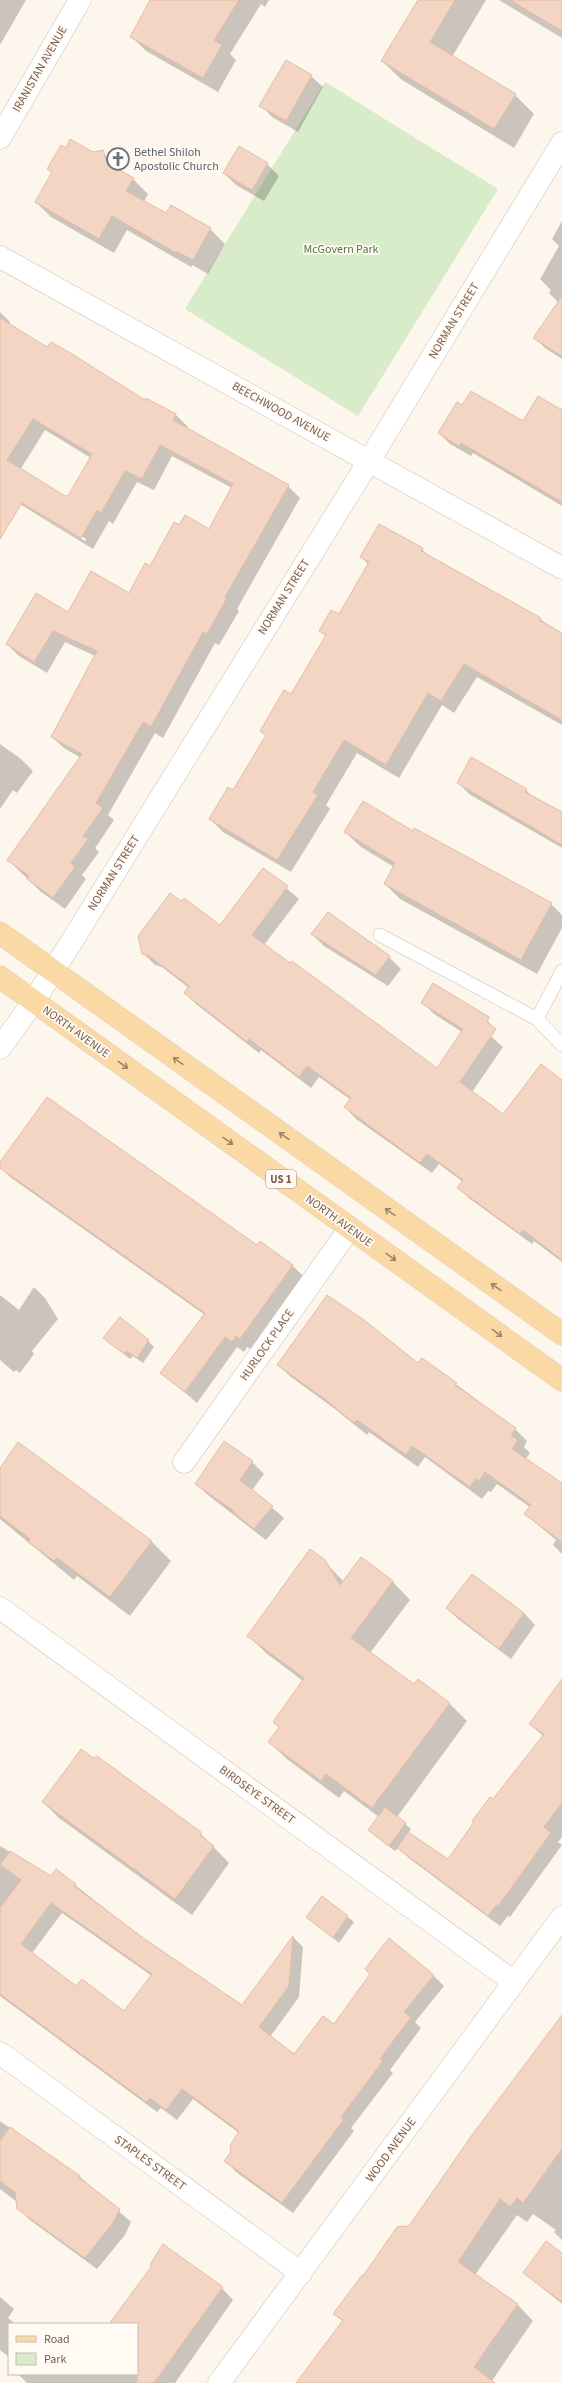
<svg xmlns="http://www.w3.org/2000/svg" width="562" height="2383" viewBox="0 0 562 2383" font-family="'Source Sans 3',sans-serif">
<rect width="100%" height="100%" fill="#fdf6ec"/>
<path fill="#d8ecc9" d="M325 82 498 189 358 416 185 309Z"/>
<path fill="#0003" fill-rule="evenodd" d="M0 0H26L0 45Z
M157 0H269L265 7 261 4 230 54 236 60 218 92 146 51 131 36Z
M419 0H486L452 57 515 95 534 114 514 148 402 80 382 61Z
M499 0H562V38Z
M311 76 323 87 298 132 272 117 261 105Z
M66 149 93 153 102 152 119 171 133 179 148 194 144 202 167 214 210 229 225 244 208 274 192 265 191 267 127 230 114 253 51 217 36 202 52 173 48 169Z
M267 164 279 176 264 201 236 185 224 173Z
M562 221V306L549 293 551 290 540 279 559 246 552 239Z
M0 312 10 322 9 325 48 349 146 402 176 415 188 427 186 429 288 486 300 498 237 609 239 611 219 645 215 643 163 738 155 733 108 815 114 820 95 848 99 852 82 875 86 879 65 909 40 891 8 860 81 758 64 748 52 737 95 656 65 642 47 673 19 656 7 644 68 613 129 594 180 526 209 530 232 488 172 456 154 490 137 482 113 524 109 521 93 549 10 498 0 488ZM45 430 91 458 68 497H64L20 470ZM10 493 86 539 85 541 10 496Z
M562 314V359L545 348 535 338Z
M463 406 524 423 562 411V506L473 453 471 456 450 444 439 433Z
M422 549 429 556 540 619 562 634V725L477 677 454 713 442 705 399 778 357 753 326 805 330 809 291 872 223 832 210 819 233 791 266 736 261 731 291 696 326 636 320 631 339 616 369 565 361 557Z
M0 744 21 759 33 771 17 793 13 790 0 809Z
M458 782 526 790 535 799 562 813V848L469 794Z
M415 829 551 904 562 915V928L537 974 400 899 385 884 394 867 361 847 345 832H413Z
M264 869 299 899 264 945 437 1069 462 1032 434 1014 423 1003 478 1012 490 1023 485 1031 503 1047 472 1092 503 1115 562 1084V1262L534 1241 532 1244 470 1199 459 1188 463 1182 439 1164 432 1173 356 1119 345 1107 351 1100 319 1077 311 1088 261 1050 259 1053 196 1004 185 993 189 988 162 967 155 965 143 953 181 903 221 926Z
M312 934 389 957 401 969 388 986 324 946Z
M0 1164 257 1247 260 1242 293 1266 304 1277 252 1350 247 1347 244 1352 237 1347 197 1403 162 1373 205 1315 10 1177 0 1167Z
M34 1287 45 1298 58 1319 32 1351 34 1354 20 1373 16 1370 14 1372 0 1360V1295L19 1310Z
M148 1341 154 1347 143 1363 133 1356 130 1359 111 1344Z
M423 1359 515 1429 527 1441 524 1447 530 1453 525 1460 562 1485V1554L553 1545 556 1540 525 1514 530 1507 497 1484 491 1492 488 1491 482 1499 425 1457 418 1467 369 1432 367 1435 335 1409 291 1377 278 1365H419Z
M19 1443 152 1542 171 1561 130 1616 77 1576 74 1580 0 1519V1469Z
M252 1462 264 1474 252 1490 284 1518 266 1540 208 1495 196 1484Z
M361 1559 393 1582 410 1600 370 1653 414 1686 418 1680 450 1704 467 1721 397 1817 411 1829 408 1833 448 1860 543 1736 530 1724 562 1698V1837L558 1842 562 1845 510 1917 508 1916 500 1926 410 1859 398 1848 395 1851 375 1836 369 1830 379 1817 344 1791 339 1798 287 1759 269 1742 280 1728 274 1722 303 1681 266 1653 248 1635 324 1561 344 1582Z
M472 1575 524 1613 535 1625 511 1659 458 1619 447 1608Z
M43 1802 200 1833 229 1863 192 1915 59 1818Z
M0 1846 51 1877 56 1870 146 1941 242 2006 293 1937 303 1947 299 1997 270 2037 294 2055 334 2026 433 1975 444 1986 415 2022 421 2028 390 2070 393 2073 351 2128 354 2131 293 2213 236 2172 226 2161 239 2133 193 2099 177 2120 161 2108 157 2112 0 1996ZM62 1913 152 1976 125 2013 77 1987 32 1953Z
M322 1897 354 1922 339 1943 311 1920Z
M562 2015V2240L554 2232 556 2230 533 2214 527 2222 517 2215 475 2275 517 2304 533 2321 491 2382 493 2383H297L343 2322 335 2313 410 2226Z
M0 2121 80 2177 131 2222 125 2235 97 2269 30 2220 18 2208 17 2202 0 2189Z
M562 2267V2304L524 2273Z
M222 2288 233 2300 175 2383H27L18 2374H137V2324H110Z
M0 2297 14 2309 8 2318 15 2324H9V2357L0 2350Z"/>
<path fill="#f3d5c3" stroke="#e6bba3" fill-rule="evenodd" d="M150 0H239L214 40 222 45 203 78 130 37Z
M418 0H455L430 42 516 94 494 129 381 61Z
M510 0H562V31Z
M286 60 312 75 286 121 259 106Z
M70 139 93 152 103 150 107 163 134 178 126 191 166 213 171 205 211 228 193 260 176 251V253L112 216 99 239 35 202 52 172 47 169 61 145 66 148Z
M239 146 268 163 252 190 223 173Z
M562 296V356L533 338Z
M0 318 47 347 51 342 72 354 145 400 146 398 176 414 173 420 289 485 225 597 227 598 207 634 203 632 151 727 143 722 96 803 103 808 83 836 88 839 71 863 75 867 53 898 27 879 29 876 7 860 82 754 51 737 97 651 53 631 34 662 6 644 36 593 68 612 91 571 129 593 145 563 150 566 174 522 179 525 185 515 209 529 233 484 160 445 142 479 125 471 101 513 97 510 81 538 22 503 0 539ZM33 419 92 454 68 496H65L7 460Z
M471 391 523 421 538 396 562 410V502L461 443 459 446 438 433 457 402 462 405Z
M379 524 423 548 421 551 541 618 539 620 562 633V720L464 664 441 701 428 693 386 765 344 740 313 792 318 795 277 860 209 819 228 787 233 790 266 735 260 731 284 690 291 694 326 635 319 631 331 610 339 614 369 562 360 557Z
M471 757 527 789 525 792 562 812V845L457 783Z
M363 801 413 831 414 828 552 903 521 960 384 884 395 863 344 832Z
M263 868 288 886 252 935 290 963 292 961 437 1068 463 1029 421 1003 433 983 489 1017 487 1022 496 1029 460 1082 503 1114 541 1064 562 1080V1260L523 1230 520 1234 457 1188 463 1180 427 1154 420 1163 344 1107 351 1098 307 1066 299 1077 249 1039 247 1042 184 993 189 986 149 956 142 954 138 936 170 893 181 901 184 898 220 925Z
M328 912 390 956 376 975 311 934Z
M47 1097 257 1245 260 1241 293 1265 240 1339 236 1336 232 1342 225 1337 185 1392 160 1373 205 1313 0 1168V1162Z
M327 1295 364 1320 418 1363 422 1358 457 1383 455 1385 516 1428 511 1435 518 1440 512 1449 562 1483V1542L524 1514 531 1505 485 1472 479 1481 476 1479 470 1487 412 1446 406 1455 357 1420 354 1423 322 1397 277 1365Z
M120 1317 149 1340 137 1358 126 1351 124 1354 103 1338Z
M224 1441 253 1461 240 1480 273 1506 254 1529 233 1512 234 1511 195 1484Z
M18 1442 152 1541 110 1597 57 1558 54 1561 28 1542 30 1539 0 1516V1468Z
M310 1549 325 1560 340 1585 361 1557 393 1581 351 1638 414 1684 418 1679 450 1703 372 1808 326 1774 321 1781 268 1742 279 1727 273 1722 304 1678 247 1636Z
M472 1574 524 1613 499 1649 446 1608Z
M562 1679V1803L544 1827 551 1833 498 1906 496 1905 488 1916 397 1848 408 1832 448 1859 474 1822 472 1821 490 1797 493 1799 544 1734 529 1724Z
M81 1749 93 1758 97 1756 201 1832V1836L214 1846 175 1899 42 1802Z
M385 1807 406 1823 389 1846 368 1830Z
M10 1851 51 1876 56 1869 76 1884 74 1886 146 1940 242 2005 293 1936 289 1986 259 2027 294 2054 323 2016 334 2024 370 1974 365 1969 389 1938 434 1975 404 2012 411 2017 380 2059 383 2061 341 2117 344 2119 282 2203 224 2161 231 2152 230 2146 239 2131 182 2089 166 2110 150 2098 146 2102 0 1994V1908L21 1880 0 1865ZM51 1903 152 1974 124 2011 82 1979 76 1986 21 1944Z
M322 1896 348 1916 333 1938 306 1917Z
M562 2015V2149L523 2203 517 2198 510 2207 500 2199 458 2262 518 2304 474 2367 495 2383H296L343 2320 333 2314 362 2275 363 2276 397 2227 409 2226 472 2135Z
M10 2127 80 2176 79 2178 120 2209 113 2223 85 2258 17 2209 15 2192 0 2181V2141Z
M546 2241 562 2253V2302L523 2273Z
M163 2244 223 2287 154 2383H137V2324H109L151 2267V2263Z"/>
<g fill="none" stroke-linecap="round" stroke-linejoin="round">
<g stroke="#d1beb0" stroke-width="14">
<path id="service" d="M380 935 537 1019 562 1045
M537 1019 562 971"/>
</g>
<g stroke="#d1beb0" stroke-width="23">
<path id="minor" d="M0 138 80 0
M0 257 562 568
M0 1048 34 1001 77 933 369 461 562 143
M184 1462 350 1228
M0 1608 514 1982
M0 2053 301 2273"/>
</g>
<g stroke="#d1beb0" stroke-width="23">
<path id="tertiary" d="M219 2383 562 1917"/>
</g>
<g stroke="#dad1cd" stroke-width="23">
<path id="primary" d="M0 933 562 1334
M0 977 562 1380"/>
</g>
<use href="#service" stroke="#fff" stroke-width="13"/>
<use href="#minor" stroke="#fff" stroke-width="22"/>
<use href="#tertiary" stroke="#fff" stroke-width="22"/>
<use href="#primary" stroke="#fbd9a5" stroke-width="22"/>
</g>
<defs><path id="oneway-shaft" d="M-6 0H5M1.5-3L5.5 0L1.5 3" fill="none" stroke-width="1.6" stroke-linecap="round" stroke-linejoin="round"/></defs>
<g stroke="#a18267">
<use href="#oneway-shaft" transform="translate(178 1061) rotate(-145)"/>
<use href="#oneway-shaft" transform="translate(123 1065) rotate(36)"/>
<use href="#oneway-shaft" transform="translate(284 1136) rotate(-145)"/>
<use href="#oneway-shaft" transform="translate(228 1141) rotate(36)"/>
<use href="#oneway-shaft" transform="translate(390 1212) rotate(-145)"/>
<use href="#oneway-shaft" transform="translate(391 1257) rotate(36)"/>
<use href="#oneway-shaft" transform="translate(496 1287) rotate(-145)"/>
<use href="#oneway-shaft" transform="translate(497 1333) rotate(36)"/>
</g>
<defs>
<g id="church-ring" transform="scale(1.15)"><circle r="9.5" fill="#fffaf3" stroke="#6b7280" stroke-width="1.5"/><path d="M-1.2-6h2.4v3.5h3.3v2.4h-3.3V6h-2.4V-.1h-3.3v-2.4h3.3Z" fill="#6b7280"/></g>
</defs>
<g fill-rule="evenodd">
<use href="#church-ring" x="118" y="159"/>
</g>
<g text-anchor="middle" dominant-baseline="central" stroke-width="3.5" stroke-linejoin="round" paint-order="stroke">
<rect fill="#fffaf3" stroke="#a28b7f" stroke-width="1" x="266" y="1170" width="30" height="18" rx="3"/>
<g font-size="11" font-weight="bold" fill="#7a5c4d">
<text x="281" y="1179">US 1</text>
</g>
<g font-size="12" fill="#7a5c4d" stroke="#fffaf3">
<text transform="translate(40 69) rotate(-60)">IRANISTAN AVENUE</text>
<text transform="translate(454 321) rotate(-59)">NORMAN STREET</text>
<text transform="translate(281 412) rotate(29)">BEECHWOOD AVENUE</text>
<text transform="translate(284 597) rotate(-58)">NORMAN STREET</text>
<text transform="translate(114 873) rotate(-58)">NORMAN STREET</text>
<text transform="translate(76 1032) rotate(36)">NORTH AVENUE</text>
<text transform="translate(339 1221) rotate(36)">NORTH AVENUE</text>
<text transform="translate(267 1345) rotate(-55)">HURLOCK PLACE</text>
<text transform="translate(257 1795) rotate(36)">BIRDSEYE STREET</text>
<text transform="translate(391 2150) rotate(-54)">WOOD AVENUE</text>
<text transform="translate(150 2163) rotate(36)">STAPLES STREET</text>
</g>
<g font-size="12" fill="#5b616d" stroke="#fffaf3" text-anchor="start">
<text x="134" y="152">Bethel Shiloh<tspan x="134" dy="14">Apostolic Church</tspan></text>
</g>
<g font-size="12" fill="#537a41" stroke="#fffaf3">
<text x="341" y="249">McGovern Park</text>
</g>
</g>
<rect x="8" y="2323" width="130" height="52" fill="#fffaf3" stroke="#cabbb1"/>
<rect x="16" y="2336" width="20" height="6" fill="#fbd9a5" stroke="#cabbb1"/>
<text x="44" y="2343" font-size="12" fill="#7a5c4d">Road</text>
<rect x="16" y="2353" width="20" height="12" fill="#d8ecc9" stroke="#cabbb1"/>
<text x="44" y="2363" font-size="12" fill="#7a5c4d">Park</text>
</svg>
